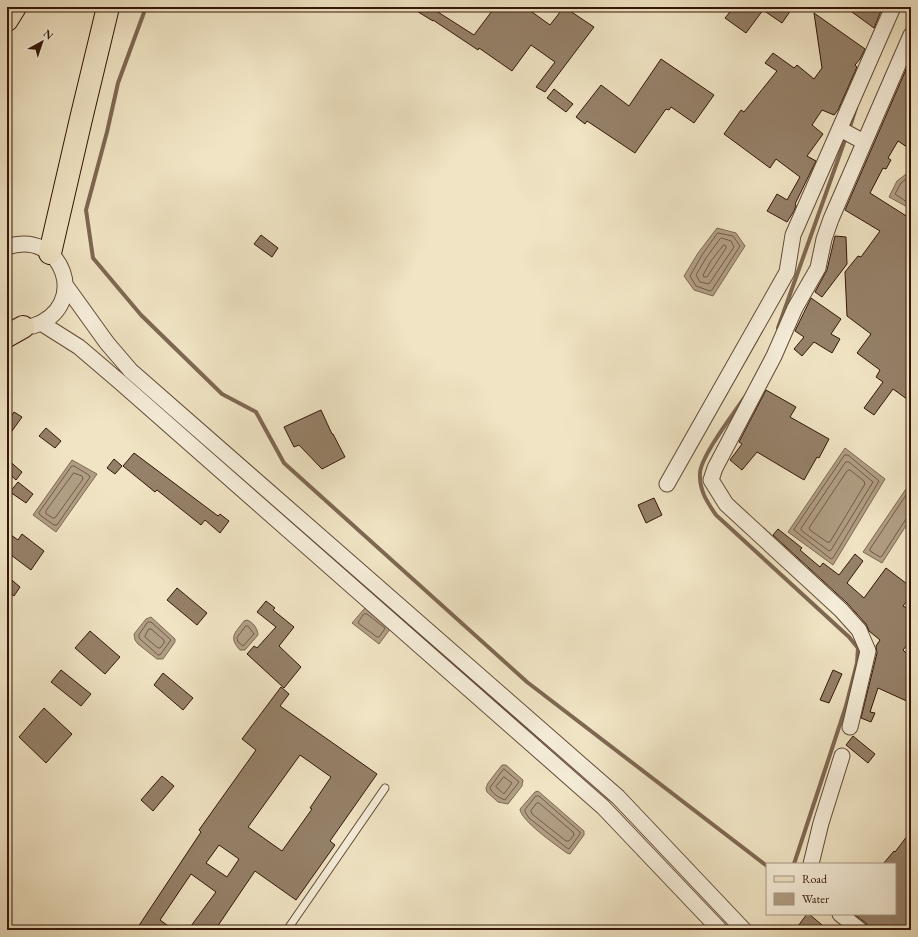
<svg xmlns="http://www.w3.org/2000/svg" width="918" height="937" viewBox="0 0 918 937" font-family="'EB Garamond',serif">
<rect width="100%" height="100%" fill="#f0e4c4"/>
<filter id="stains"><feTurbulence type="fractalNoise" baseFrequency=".005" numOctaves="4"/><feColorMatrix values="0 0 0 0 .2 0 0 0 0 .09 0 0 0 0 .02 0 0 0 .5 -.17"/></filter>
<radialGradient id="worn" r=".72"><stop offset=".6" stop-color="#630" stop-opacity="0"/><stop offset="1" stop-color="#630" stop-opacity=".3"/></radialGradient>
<path fill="#b09e84" stroke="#7e6852" d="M910 171H911V209L889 197 897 181Z
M717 228 736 233 745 246 713 296 694 290 684 276 698 253Z
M845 448 885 479 833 565 788 532Z
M72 460 97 474 56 532 33 515Z
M908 486 911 488V518L882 563 863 552Z
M365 608 391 628 379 644 352 623Z
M151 617 175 639V642L163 659H157L138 644 135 640 134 634 146 619Z
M247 620C253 622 258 629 258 635L245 650H240C228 637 235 633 244 621Z
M502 765H506L523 780 522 786 508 804 498 802 487 792 486 788 488 783Z
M538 791 584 831V835L570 854 567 853C557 846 520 820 520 809L535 792Z"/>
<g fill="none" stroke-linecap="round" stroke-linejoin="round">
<path stroke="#725a46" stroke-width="1" d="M911 175 901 183 895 194 911 205
M718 233 733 236 740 246 712 290 710 291 696 286 690 276 702 255Z
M722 238 731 241 734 247 709 284 700 282 696 275 706 258 720 239Z
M724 245 726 246V248L707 277H704L703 275 711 261Z
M845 455H848L879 481 833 558 831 559 794 530Z
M846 462H849L873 482 831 550 829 551 802 531 801 529Z
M72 466H74L89 475 90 477 57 525H54L40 515 39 513Z
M850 470 864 481 865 484 830 542H827L810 530 809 528 847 471Z
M74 473 82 476 83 479 55 518H53L46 514V511Z
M911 491 908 492 870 549V551L880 557 882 556 906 519 911 517
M364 614H367L385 628 384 630 379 637H377L358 623 359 621Z
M148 622H151L171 640 160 655H158L139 638V635Z
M246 626H248L254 634 243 646 238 642 237 638Z
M149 629H151L164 640V643L160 648H158L145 637Z
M504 769 519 782 505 800C500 798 492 794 490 788Z
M504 777 512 783 504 794 496 787Z
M536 796H539L580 832V834L569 849 567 848 529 818 525 812V810Z
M537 803H539L573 832 574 835 569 841H566L532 814 531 811Z"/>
<path stroke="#7e6852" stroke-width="4" d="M146 7 118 83 107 132 86 210 93 258 141 315 222 394 256 412 284 463 527 682 767 866
M849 130 856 108
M778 328 846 137
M745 397C734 413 701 456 700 473 699 490 707 502 716 515L849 637 858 648 857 663 846 706 794 864"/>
</g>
<path fill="#958169" stroke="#331607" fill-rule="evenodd" d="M410 7H430L474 35 495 7H525L550 25 564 7 594 27 545 92 536 87 555 62 531 45 512 71 479 48 478 50 433 20V21Z
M734 7H793L782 23 763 10 746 33 725 18Z
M845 7H875L881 11 874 28Z
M814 13 865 49 860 59 855 65 857 67 838 110 834 115 822 110 812 125 823 134 807 156 816 161 795 204 796 205 794 211 787 222 767 211 777 194 787 200 800 177 776 159 770 168 724 134 741 110 744 112 777 71 765 63 773 53 794 68 797 65 814 79 822 68Z
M911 58V141L907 147 898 141 888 158 891 160 886 169 883 168 870 193 911 219V402L893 389 874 415 864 408 883 382 876 377 880 370 857 353 871 334 847 316 845 272 858 256 861 257 880 231 845 210Z
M661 59 714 95 694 123 671 107 669 110 666 109 635 153 587 121 585 124 576 117 601 85 629 106Z
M554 89 573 104 566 112 547 98Z
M261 235 278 248 272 257 254 244Z
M835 236 846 237 847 264 822 297 815 292 827 270Z
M811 298 841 319 831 334 840 339 832 353 814 342 802 356 794 349 804 337 795 331Z
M766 390 796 407 790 417 829 439 819 458 817 457 804 480 757 452 742 470 730 460 742 444 739 442Z
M321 410 332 434H333L345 457 322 469 299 445 294 447 284 427Z
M14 412 22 417 7 438V422Z
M46 428 61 441 55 448 39 436Z
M134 453 218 516 220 514 229 521 220 533 205 520 201 525 157 490 155 492 123 466Z
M7 459 22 472 16 480 7 472Z
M114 459 122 466 115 474 107 468Z
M18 482 33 494 26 503 10 492Z
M654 498 662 515 646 523 638 505Z
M778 529 802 548 800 550 820 567 823 563 839 575 855 554 863 561 847 583 864 598 886 568 911 587V596L903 606 911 610V640L903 650 911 658V703L878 688 870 712 875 713 871 722 861 718 877 653 876 646 880 640 869 631 866 624 847 603 773 535Z
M7 532 18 540 22 534 44 551 31 570 7 552Z
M7 576 20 587 14 596 7 591Z
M177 588 207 613 197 625 167 600Z
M266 601 275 608 273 610 294 627 279 646 301 667 284 688 247 654 254 646 257 648 276 627 257 612Z
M90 631 120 657 105 674 75 648Z
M61 670 91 694 81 706 51 682Z
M833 670 842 674 829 703 820 700Z
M163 673 193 698 183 710 154 685Z
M281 687 289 694 280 706 377 774 330 841 335 845 296 900 255 871 215 930H188L216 892 191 874 160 920 174 930H136L201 832 199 830 256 750 242 739ZM300 755 331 777 310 808 312 809 282 851 248 827ZM219 845 239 859 227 877 206 863Z
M44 708 72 734 46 763 19 737Z
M853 736 875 754 868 763 846 745Z
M162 776 174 786 153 811 141 800Z
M911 831V930H869L866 923 854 914H895V864H883L894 851 895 852Z
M807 914H809L828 930H803L798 926Z"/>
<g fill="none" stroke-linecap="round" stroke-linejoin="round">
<g stroke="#624a36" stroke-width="9">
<path id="lane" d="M287 930 385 788"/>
</g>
<g stroke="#624a36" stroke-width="17">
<path id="street" d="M840 129 864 142
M7 247C63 228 91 307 33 326
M66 286 107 343 131 371 618 797 744 930
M41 323 79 347 120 382 603 807 720 930
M667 484 787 272 793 235 893 7
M850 727 868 651 859 630 841 610 726 504 711 480 715 468 774 356 795 308 818 268 824 239 831 219 911 35
M811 864 821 823 842 756
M840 914 860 930"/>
</g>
<g stroke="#331607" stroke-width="24">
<path id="primary" d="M7 20 15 7
M50 253 81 119 108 7
M7 336 23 327"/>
</g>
<use href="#lane" stroke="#f5edd9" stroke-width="7"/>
<use href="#street" stroke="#f5edd9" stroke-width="15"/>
<use href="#primary" stroke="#f0e4c4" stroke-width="22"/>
</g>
<rect width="918" height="937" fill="none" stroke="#f0e4c4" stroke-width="24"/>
<rect x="8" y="8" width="902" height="921" fill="none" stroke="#331607" stroke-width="2"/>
<rect x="12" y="12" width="894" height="913" fill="none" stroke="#331607"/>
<rect x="766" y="863" width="130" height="52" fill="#f5edd9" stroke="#a79785"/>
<rect x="774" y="876" width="20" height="6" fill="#f0e4c4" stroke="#a79785"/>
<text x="802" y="883" font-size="12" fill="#331607">Road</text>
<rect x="774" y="893" width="20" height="12" fill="#b09e84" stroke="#a79785"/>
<text x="802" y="903" font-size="12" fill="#331607">Water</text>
<g transform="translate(42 42) rotate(40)" stroke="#f5edd9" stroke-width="3" paint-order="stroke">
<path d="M0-3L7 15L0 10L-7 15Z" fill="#331607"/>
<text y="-6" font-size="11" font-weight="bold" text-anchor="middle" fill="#331607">N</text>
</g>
<rect width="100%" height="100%" filter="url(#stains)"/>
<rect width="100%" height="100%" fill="url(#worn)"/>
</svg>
